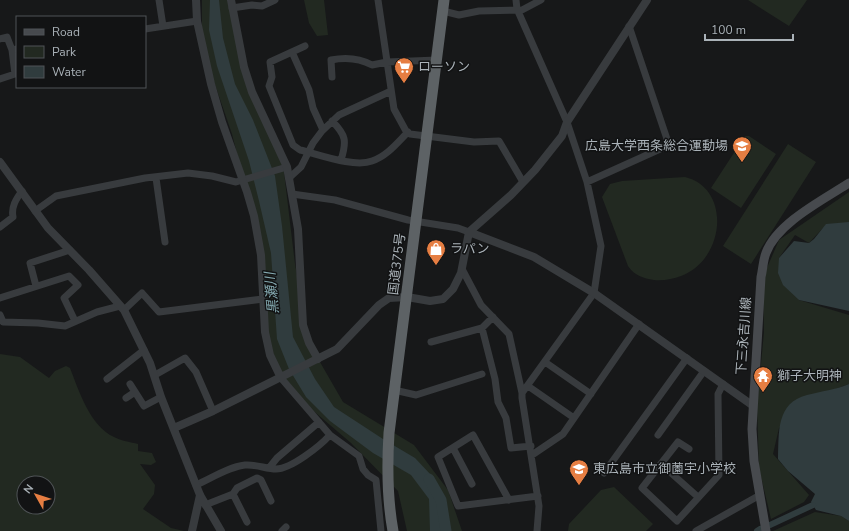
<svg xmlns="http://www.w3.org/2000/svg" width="849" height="531" viewBox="0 0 849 531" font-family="'Nunito Sans','Noto Sans JP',sans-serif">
<rect width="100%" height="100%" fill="#171819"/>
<path fill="#222921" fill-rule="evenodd" d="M202 0H231L252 92 283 164 295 264 309 343 343 402 414 445 448 490 462 531H407L398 491 351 443 303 402 275 366 263 308 256 229 232 134 202 47Z
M304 0H324L328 35 317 36 309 23Z
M748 0H807L789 26Z
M745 136H749L776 154 741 208 711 188Z
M788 144 816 162 751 264 723 246Z
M685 177C731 188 726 259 681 276 673 279 663 281 654 280 643 278 635 276 628 266L602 197 610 184 622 181Z
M849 192V223L823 228 809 243 795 235 779 258 799 300 849 315V384L830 391 779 428 773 454 809 495 804 502 771 519 759 468 757 406 764 332 763 277 779 240Z
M0 354 20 357 49 378 55 371 66 366 70 368C79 391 90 426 114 437 121 441 131 442 138 444V451L152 453 156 462 151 465 140 464 155 485 154 494 143 509 171 528 184 531H0ZM24 483H48V507H24Z
M614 487 653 524 646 531H568L569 524 601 490Z
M815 512 841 516 849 521V531H773Z"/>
<path fill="#303c3e" d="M210 0H219L223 38 235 84 253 120 275 176 282 226 293 337 315 379 334 407 383 439 415 458 431 475 444 511 448 531H430L429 499 411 475 373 453 330 421 306 397 289 369 277 339 271 253 259 201 249 161 217 66 209 30Z
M849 222V311L799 300 783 285 778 273 779 258 794 241 809 243 814 239 826 224Z
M849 384V521L841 516 816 510 811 502 815 494 788 471 778 459C779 432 776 403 807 395 822 391 835 390 849 384Z"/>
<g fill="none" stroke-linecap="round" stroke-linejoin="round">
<path stroke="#303c3e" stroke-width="6" d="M770 525 813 505
M757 531 760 529"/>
<path stroke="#303c3e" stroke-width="11" d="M429 479 441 500 446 531"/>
<path stroke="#383b3e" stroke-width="7" d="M159 0 163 26
M378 0 394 109 406 131 410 134 474 142 499 141 523 182
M516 0 517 9 567 122 587 182 601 246 594 293 522 393V398L539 506 537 531
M232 8 252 5 262 6 275 0
M443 11 459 15 479 11 522 10 541 0
M145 29 197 21
M0 39 7 37 12 50 17 49
M305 46 270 62 272 77 269 86 293 145 300 150C318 154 354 168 372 161 387 156 397 143 408 132
M292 52 309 90 313 108 323 130
M332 77 331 60C346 57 359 58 372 65L387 62 437 60
M0 79 15 74 12 50
M332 121C346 135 347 141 341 160
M156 178 165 242
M289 178 301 167 313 143 322 131 339 115 391 91
M587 182 669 145 629 26
M292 194 335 200 408 220 458 228 469 232
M35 211 56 196 145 178 188 173 212 176 236 182 287 167
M0 227 13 217C11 207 16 199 22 191
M462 269 481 305 509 334 522 393
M36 286 30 263 70 250
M0 298 69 276 78 285 64 298 75 321
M124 310 142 293 159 312 263 299
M0 315 3 322 38 323 65 326 97 312 120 306
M493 317 482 328 495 379 498 402 506 418 511 448 531 446
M431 342 482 328
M545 362 591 394
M155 375 185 358 196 372 213 411
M281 378 330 435 359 456 363 469 368 475 376 480 381 531
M107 379 144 350
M130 384 144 406 161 397
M528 386 574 418
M394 390 416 395 482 374
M126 398 135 392
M658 435 704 371
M453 448 472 484
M689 449 678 442 642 488 677 521 719 475 718 394 723 384
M532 455 563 434 639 324
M661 464 698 497
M269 468 277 458 319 422
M604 473 687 358
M196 485C212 478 228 467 245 465 256 464 266 469 276 469 291 469 320 446 330 435
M233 494 247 522
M509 500 473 435 438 457 458 506 538 496
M205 505 233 494 237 488 257 478 261 480 271 501
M282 531 286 527
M696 531 760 495"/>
<path stroke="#383b3e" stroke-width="8" d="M196 0 197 21 211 84 222 122 247 192 254 216 261 255 265 332 270 355 281 378
M231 0 244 67 252 92 287 167 298 229 303 325 309 343 318 359
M0 162 48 228 89 270 124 310 150 363 161 397 200 495 221 531
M469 232 534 257 594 293 752 405
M174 428 213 411 337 349 379 305 389 298 407 297 430 301 443 299 453 289 461 273 469 232 511 195 535 170 562 136 567 122 647 0
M192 531 200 495"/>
<path stroke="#474a4e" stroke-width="9" d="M766 531 754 461 752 429 761 277C763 269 763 260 766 253 777 223 823 200 849 183"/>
<path stroke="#5d6265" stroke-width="11" d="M393 531C387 498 387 466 389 433L444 0"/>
</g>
<defs>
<g id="supermarket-pin" transform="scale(1)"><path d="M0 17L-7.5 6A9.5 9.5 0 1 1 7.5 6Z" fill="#e67e42" stroke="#121314"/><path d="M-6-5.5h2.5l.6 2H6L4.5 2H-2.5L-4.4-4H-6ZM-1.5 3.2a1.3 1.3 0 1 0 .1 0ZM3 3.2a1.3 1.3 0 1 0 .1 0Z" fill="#fff"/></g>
<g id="university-pin" transform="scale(1)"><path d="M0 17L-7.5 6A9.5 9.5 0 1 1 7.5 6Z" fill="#e67e42" stroke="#121314"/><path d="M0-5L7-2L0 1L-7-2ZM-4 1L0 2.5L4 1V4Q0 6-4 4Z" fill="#fff"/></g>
<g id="shop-pin" transform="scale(1)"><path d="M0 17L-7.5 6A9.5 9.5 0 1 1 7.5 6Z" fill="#e67e42" stroke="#121314"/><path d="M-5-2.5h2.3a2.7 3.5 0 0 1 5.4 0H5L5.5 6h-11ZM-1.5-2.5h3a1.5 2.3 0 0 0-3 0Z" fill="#fff"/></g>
<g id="temple-pin" transform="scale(1)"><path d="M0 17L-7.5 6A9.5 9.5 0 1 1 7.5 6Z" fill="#e67e42" stroke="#121314"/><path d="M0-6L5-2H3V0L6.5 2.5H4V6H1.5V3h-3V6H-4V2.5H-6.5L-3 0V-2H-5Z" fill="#fff"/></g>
<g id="school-pin" transform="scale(1)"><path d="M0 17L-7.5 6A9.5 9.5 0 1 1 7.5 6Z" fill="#e67e42" stroke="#121314"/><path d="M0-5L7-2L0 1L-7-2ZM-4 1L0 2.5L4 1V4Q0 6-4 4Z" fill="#fff"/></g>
</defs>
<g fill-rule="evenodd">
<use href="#supermarket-pin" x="404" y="67"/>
<use href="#university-pin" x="742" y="146"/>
<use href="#shop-pin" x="436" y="249"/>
<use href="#temple-pin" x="763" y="376"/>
<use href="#school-pin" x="579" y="469"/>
</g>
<g text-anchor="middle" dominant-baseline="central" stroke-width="3" stroke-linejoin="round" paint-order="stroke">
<g font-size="13" fill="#aab2b8" stroke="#121314" text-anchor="start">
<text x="418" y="67">ローソン</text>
<text x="728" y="146" text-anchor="end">広島大学西条総合運動場</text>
<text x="450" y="249">ラパン</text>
<text x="777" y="376">獅子大明神</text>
<text x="593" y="469">東広島市立御薗宇小学校</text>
</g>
<g font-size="13" fill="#aab2b8" stroke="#121314">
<text transform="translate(397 264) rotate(-83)">国道375号</text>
<text transform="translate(744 336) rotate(-86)">下三永吉川線</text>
</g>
<g font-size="14" font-style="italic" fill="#84a9b0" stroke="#121314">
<text transform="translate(272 293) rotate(-95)">黒瀬川</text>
</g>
</g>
<rect x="16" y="16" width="130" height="72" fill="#121314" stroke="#4f5356"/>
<rect x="24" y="29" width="20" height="6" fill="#474a4e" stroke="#4f5356"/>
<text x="52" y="36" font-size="12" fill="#aab2b8">Road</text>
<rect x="24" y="46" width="20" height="12" fill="#222921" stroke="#4f5356"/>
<text x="52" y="56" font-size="12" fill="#aab2b8">Park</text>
<rect x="24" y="66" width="20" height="12" fill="#303c3e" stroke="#4f5356"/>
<text x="52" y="76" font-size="12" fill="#aab2b8">Water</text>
<g transform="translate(36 495) rotate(309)"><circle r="19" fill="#121314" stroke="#4f5356"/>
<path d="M0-3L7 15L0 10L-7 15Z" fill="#e67e42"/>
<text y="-6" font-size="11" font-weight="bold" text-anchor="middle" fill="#aab2b8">N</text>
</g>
<path d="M705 34v6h88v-6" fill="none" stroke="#aab2b8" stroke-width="2"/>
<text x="711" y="34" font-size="12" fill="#aab2b8" stroke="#121314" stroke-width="3" paint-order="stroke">100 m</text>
</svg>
